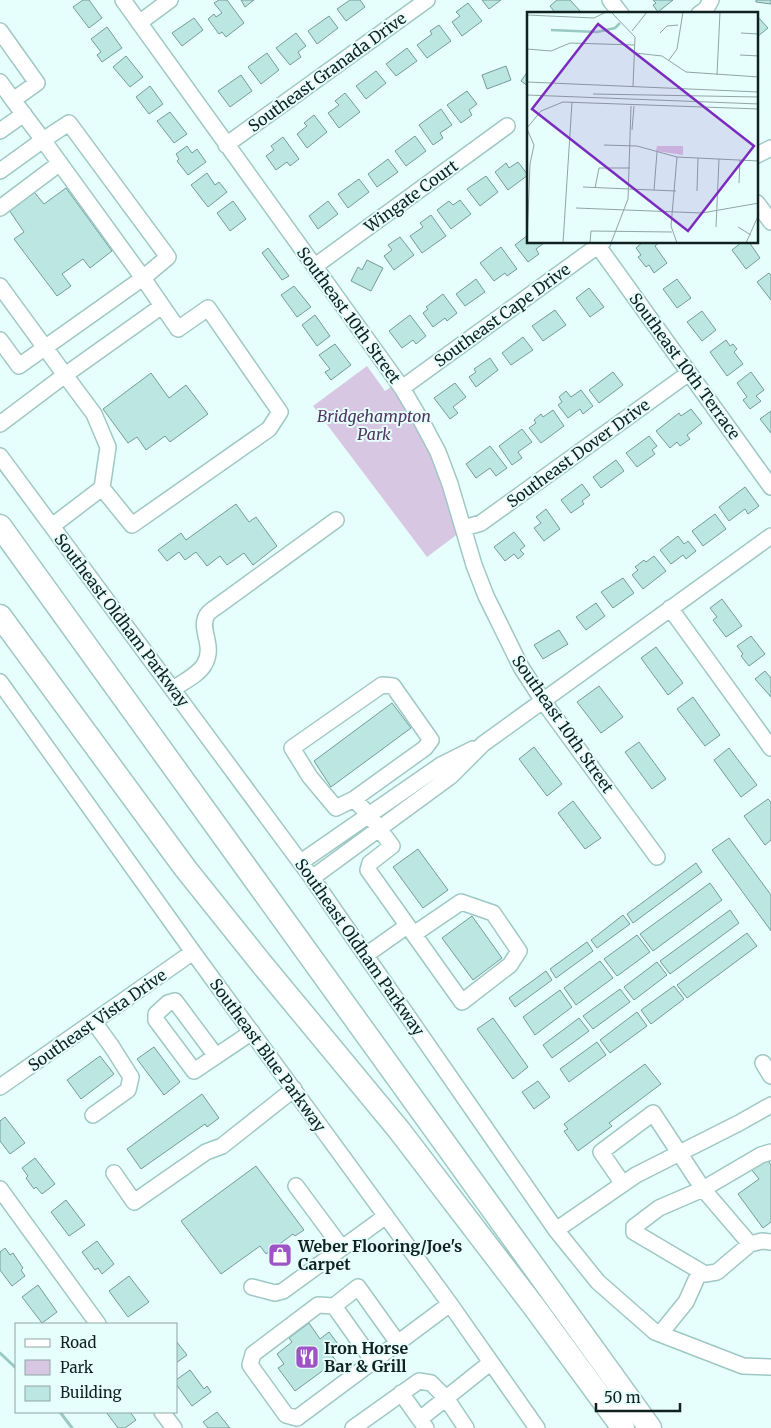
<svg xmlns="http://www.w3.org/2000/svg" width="771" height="1428" viewBox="0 0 771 1428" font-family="Merriweather,serif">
<rect width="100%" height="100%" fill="#e6fffc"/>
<path fill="#d8c7e3" d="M367 366 385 391 391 387 405 406 433 458 459 533 427 557 313 406Z"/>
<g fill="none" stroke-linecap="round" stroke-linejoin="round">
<path stroke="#9ac9c4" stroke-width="3" d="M0 1353 16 1368
M60 1412 72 1428"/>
</g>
<path fill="#bce6e2" stroke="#749c98" d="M83 0H89L102 18 89 28 73 7Z
M219 0H227L244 23 226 37 222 32 219 34 208 19 214 14 216 17 222 13 214 3Z
M241 0H254L245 7Z
M350 0H360L365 7 346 21 337 9Z
M482 0H501L489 9Z
M557 0H570L581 12 556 14 550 6Z
M653 0H673L658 12 653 5 656 3Z
M756 0H771V4L756 2Z
M468 3 482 21 462 36 452 22 460 16 456 12Z
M329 16 338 28 317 44 308 31Z
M757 16 768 28 757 37Z
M194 18 203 30 182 46 172 33Z
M439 25 451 41 427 58 417 45 432 34 430 31Z
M107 27 122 48 102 62 97 55 101 52 91 39Z
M296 33 306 46 298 52 301 57 290 65 276 48Z
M407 48 417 61 396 76 386 64Z
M267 53 279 70 261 84 248 67Z
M126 56 143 77 130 87 113 67Z
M506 66 511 80 487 89 482 75Z
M376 71 386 83 366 99 356 86Z
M528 71V86L521 81Z
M241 75 252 91 230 107 218 91Z
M150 86 163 104 149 114 136 97Z
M467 91 477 104 469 110 472 115 461 123 447 105Z
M345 93 360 112 339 128 328 113 339 105 335 101Z
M441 109 452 125 440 133 443 138 433 145 419 125Z
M170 112 187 134 174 143 157 121Z
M314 115 327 132 307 148 297 134 307 126 304 123Z
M415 136 426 151 406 166 395 151Z
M283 137 299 159 290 166 287 162 276 170 266 156 274 150 271 146Z
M187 146 192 153 197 149 206 162 188 175 177 161 179 159 176 154Z
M388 159 398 172 377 187 368 174Z
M518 162 528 175 508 190 495 172 506 163 509 168Z
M207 173 215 185 219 182 227 192 208 207 191 185Z
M486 176 498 192 480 206 467 189Z
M359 179 369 192 348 208 338 194Z
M66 188 112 251 90 268 83 259 62 274 71 286 57 296 14 239 24 232 9 210 34 192 44 204Z
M460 200 471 214 451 229 437 210 449 201 453 205Z
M233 201 246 219 230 231 217 213Z
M328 201 338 214 318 229 309 216Z
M431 215 446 236 422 253 410 236 423 227 420 223Z
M528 235V242L544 243 536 249 539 254 528 262 515 245Z
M400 237 414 255 394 270 384 256 392 250 388 245Z
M643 242H660L655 246 667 263 654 273 649 265 646 267 638 257 641 255 636 248Z
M742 242H749L760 258 746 269 732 250Z
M501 247 517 269 507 276 505 273 494 281 480 263Z
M268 248 289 276 282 280 262 253Z
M367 260 383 268 371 291 351 281 358 267 362 270Z
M769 273 771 275V300L757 282Z
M476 279 485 292 465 306 456 294Z
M677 279 691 298 677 308 663 289Z
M294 286 311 307 297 317 281 295Z
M589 288 604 307 590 317 576 298Z
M443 294 457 313 447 321 445 318 433 327 423 313 428 309 426 307Z
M555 310 566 325 543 341 532 326Z
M702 311 716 330 702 341 687 322Z
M315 315 330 336 317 346 302 325Z
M410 315 426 336 416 344 413 340 402 348 389 331Z
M523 337 533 350 511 365 502 353Z
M726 340 730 346 733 344 737 349 734 352 743 364 727 376 710 352Z
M335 344 351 365 331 380 325 372 330 369 319 355Z
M490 358 498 370 476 387 469 377 476 372 474 369Z
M613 372 623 385 599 403 589 390Z
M751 372 764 390 756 396 761 401 750 409 743 400 747 397 737 383Z
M151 373 169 398 186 385 208 414 170 442 165 436 146 450 137 437 128 443 103 409Z
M455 383 466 397 453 407 458 413 450 419 434 398Z
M581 390 593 406 583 414 580 409 568 418 558 405 562 402 559 397 566 391 571 397Z
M691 409 702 423 687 435 690 439 680 446 677 442 670 448 656 431 679 413 681 416Z
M553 410 564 426 541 443 529 428 536 423 534 420 541 414 543 417Z
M771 411V433L760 419Z
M522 429 532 442 518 452 522 458 512 465 499 446Z
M649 436 657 446 652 450 655 454 637 467 626 453Z
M490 446 507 468 496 476 490 468 476 478 466 464Z
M616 460 624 471 601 488 593 477Z
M582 484 590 495 582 501 584 504 571 513 561 500Z
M745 487 759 506 748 514 745 509 729 521 719 507Z
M236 504 249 522 256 517 277 546 253 565 244 553 227 565 220 556 207 566 196 552 185 560 179 552 167 561 158 550 181 533 186 540Z
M546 509 560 529 544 541 534 528 541 523 536 517Z
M715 514 726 529 703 546 692 531Z
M514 532 525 546 520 550 524 554 518 559 514 554 505 561 494 547Z
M678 536 684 544 688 541 696 551 686 559 683 555 671 564 660 550Z
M654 556 666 571 643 589 632 575 638 570 635 567 644 560 646 562Z
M623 578 634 593 613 608 601 592Z
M722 599 742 626 726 637 713 620 717 617 710 608Z
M596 603 605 616 586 630 576 617Z
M559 630 568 644 543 659 534 645Z
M751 636 765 654 749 666 741 656 743 654 737 646Z
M656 647 683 683 668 695 641 658Z
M765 671 771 678V697L755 679Z
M599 686 623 717 601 733 577 702Z
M693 697 720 735 705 746 677 709Z
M392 703 411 728 331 787 314 761Z
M639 742 666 779 652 789 625 752Z
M534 747 562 784 547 796 519 759Z
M729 748 757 785 741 797 714 760Z
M768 799 771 802V840L765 845 744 816Z
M573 801 601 838 585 849 558 813Z
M729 838 771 895V931L712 850Z
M418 849 448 890 423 908 393 867Z
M696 863 702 872 633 923 627 914Z
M710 883 722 900 653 951 640 934Z
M730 910 739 923 670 974 660 961Z
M623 915 630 924 597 948 591 940Z
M472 916 502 958 473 980 442 938Z
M747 933 757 946 687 998 677 985Z
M637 935 650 952 617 976 604 959Z
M587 942 593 951 556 978 550 969Z
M600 961 613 978 576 1005 564 988Z
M657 962 667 975 634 1000 624 987Z
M546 971 552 980 515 1007 509 998Z
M674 986 684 999 651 1024 641 1010Z
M620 989 630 1002 593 1029 583 1016Z
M560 990 572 1007 535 1035 523 1017Z
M637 1012 647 1026 610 1053 600 1040Z
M493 1018 528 1067 513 1079 477 1029Z
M579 1018 589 1031 552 1058 543 1045Z
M597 1042 606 1055 569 1082 560 1069Z
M154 1047 180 1082 164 1095 137 1059Z
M100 1056 114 1074 81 1099 67 1080Z
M645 1064 661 1084 609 1123 612 1126 578 1151 564 1131 568 1129 564 1124Z
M538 1081 550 1097 534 1109 522 1092Z
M202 1094 219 1118 207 1127 205 1124 141 1169 127 1149Z
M5 1117 25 1143 10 1154 0 1141V1121Z
M35 1158 55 1184 42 1194 36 1187 34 1189 26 1178 28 1176 22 1168Z
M766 1158 771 1165V1222L763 1228 738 1194 759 1179 751 1169Z
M256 1166 304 1230 295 1236 293 1234 266 1254 260 1246 221 1274 181 1221Z
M66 1200 85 1225 69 1236 51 1212Z
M97 1241 114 1264 102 1274 98 1268 95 1270 82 1252Z
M5 1248 10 1255 13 1253 23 1268 21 1270 25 1276 12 1286 0 1270V1252Z
M129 1276 149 1302 128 1317 109 1291Z
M38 1285 57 1312 42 1323 22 1297Z
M309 1323 320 1339 329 1332 338 1344 329 1351 336 1361 295 1391 278 1368 284 1364 277 1354 292 1342 289 1338Z
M176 1341 187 1355 176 1363Z
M190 1370 204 1389 207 1386 211 1392 192 1406 176 1384V1380Z
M106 1412H130L136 1420 125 1428H118Z
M217 1412 230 1428H208L203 1422Z"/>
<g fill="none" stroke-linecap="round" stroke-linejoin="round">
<g stroke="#9fc8c4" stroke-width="18">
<path id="minor" d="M123 0 402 388 422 422 438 452 450 484 474 565 486 596 521 667 543 701 657 857
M610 0 621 14
M699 14 706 9 711 0
M139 23 170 0
M0 31 37 83 13 100 0 82
M0 131 24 114
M226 145 427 0
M757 155 771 148
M0 171 43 140 143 278 168 257 69 123 43 140 13 100
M757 203 771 222
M0 208 60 163
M598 246 771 487
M315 266 507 126
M0 286 65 375 162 306
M0 340 19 366 143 278 178 329 208 308 280 412 269 429 132 525 102 488 52 526
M402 388 603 242
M0 424 65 375 94 414 108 447 102 488
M0 456 312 878 556 1230 598 1282 655 1332 743 1366 771 1367
M464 528 481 523 689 373
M670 608 771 748
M0 682 193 952 450 1304 537 1428
M173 689C183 682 198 675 204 665 216 646 198 629 207 615 209 611 215 608 219 605L336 520
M354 799 425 748 431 740 393 686 382 685 292 748 310 777 336 808 354 799 369 815 392 846 370 863 368 870 462 1002 510 965 519 951 493 913 461 902 414 934
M301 862 441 765 473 749
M312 878 451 776 483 744 771 536
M366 955 407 926
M216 1056 175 1001 168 1003 156 1014V1020L194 1071 252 1032
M763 1063 771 1076
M0 1087 193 952
M93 1115 128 1090 131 1077 112 1047 94 1022
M114 1173 134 1202 206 1152 222 1146 294 1089
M623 1184 601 1152 653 1113 703 1189 761 1155 771 1152
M296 1186 342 1248
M0 1189 98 1324
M703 1189 750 1244 717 1272 705 1274 634 1232V1227L659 1208Z
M556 1230 636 1175 739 1123 771 1105
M750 1244 762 1241 771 1242
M252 1287 275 1293 283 1291 386 1216
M334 1306 373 1361
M660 1334 686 1302 700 1271
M398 1343 358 1287 334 1306 318 1305 253 1354 250 1365 286 1415 297 1418 450 1304
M401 1393 426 1428
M162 1412 174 1428
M420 1419 490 1363
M353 1428 419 1381 431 1383 446 1398 466 1428"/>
</g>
<g stroke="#9fc8c4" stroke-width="25">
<path id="highway" d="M0 526 650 1428
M0 616 185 868 261 963 399 1130 535 1308 623 1428"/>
</g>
<use href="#minor" stroke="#fff" stroke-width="15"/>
<use href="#highway" stroke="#fff" stroke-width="22"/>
</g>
<defs>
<g id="shop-square" transform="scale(1.25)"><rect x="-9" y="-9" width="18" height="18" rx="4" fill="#9f54c6" stroke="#e6fffc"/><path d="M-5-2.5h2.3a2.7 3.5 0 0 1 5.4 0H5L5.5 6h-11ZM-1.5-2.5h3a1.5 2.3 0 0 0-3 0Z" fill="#fff"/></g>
<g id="restaurant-square" transform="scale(1.25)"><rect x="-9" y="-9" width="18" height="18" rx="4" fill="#9f54c6" stroke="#e6fffc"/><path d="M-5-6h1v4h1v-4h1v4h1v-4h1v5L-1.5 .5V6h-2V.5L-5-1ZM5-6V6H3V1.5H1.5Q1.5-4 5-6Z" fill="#fff"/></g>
</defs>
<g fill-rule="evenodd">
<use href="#shop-square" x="280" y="1255"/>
<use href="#restaurant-square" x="307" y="1357"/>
</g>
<g text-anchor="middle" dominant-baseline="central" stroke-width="4" stroke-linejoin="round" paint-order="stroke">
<g font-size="16" fill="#112120" stroke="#e6fffc">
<text transform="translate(327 72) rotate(-36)">Southeast Granada Drive</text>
<text transform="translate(411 196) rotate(-36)">Wingate Court</text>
<text transform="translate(349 315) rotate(54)">Southeast 10th Street</text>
<text transform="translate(502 315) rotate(-36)">Southeast Cape Drive</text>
<text transform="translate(685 366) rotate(54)">Southeast 10th Terrace</text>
<text transform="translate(578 453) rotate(-36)">Southeast Dover Drive</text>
<text transform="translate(122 620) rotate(53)">Southeast Oldham Parkway</text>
<text transform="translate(563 724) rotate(55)">Southeast 10th Street</text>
<text transform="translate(360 947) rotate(55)">Southeast Oldham Parkway</text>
<text transform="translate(97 1020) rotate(-35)">Southeast Vista Drive</text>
<text transform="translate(268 1055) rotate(54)">Southeast Blue Parkway</text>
</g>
<g font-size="16" font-style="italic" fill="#513560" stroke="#e6fffc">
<text x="374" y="416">Bridgehampton<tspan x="374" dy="18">Park</tspan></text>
</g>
<g font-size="16" font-weight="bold" fill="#112120" stroke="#e6fffc" text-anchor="start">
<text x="298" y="1246">Weber Flooring/Joe's<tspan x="298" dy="18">Carpet</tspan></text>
<text x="324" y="1348">Iron Horse<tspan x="324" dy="18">Bar &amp; Grill</tspan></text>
</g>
</g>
<g transform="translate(527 12)">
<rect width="231" height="231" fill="#e6fffc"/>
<path d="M130 134H156V143L129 139Z" fill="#d8c7e3"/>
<path fill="none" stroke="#9ac9c4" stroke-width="2.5" d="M24 18 70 20 88 16 93 11"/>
<path fill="none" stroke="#91a6a4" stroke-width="1" d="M84 0 108 25 106 74M0 3 67 6 79 0M105 19 120 0M133 21 140 14 151 13M214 21 232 22M0 37 24 39 43 31 108 33M108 41 135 44 159 60 232 65M213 43 232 44M142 48 150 37 156 0M190 63 193 0M0 70 232 80M66 82 232 85M0 83 232 92M0 116 14 99 36 90 232 97M0 117 7 133 3 152 0 231M105 118 107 94M77 133 110 134 150 145 232 149M212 171 213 148M56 175 149 179M68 176 72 156H103M127 178 130 140M170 179 171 146M49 196 175 201 232 191M189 215 192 147M211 215 224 223M36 231 45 90M63 231 64 219 145 220M84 231 101 187 104 94M150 231 144 214 150 145M219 231 232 202"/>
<path fill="#7b2cbf" fill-opacity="0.15" stroke="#7b2cbf" stroke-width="2.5" d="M71 12 227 134 161 219 5 97Z"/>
<rect width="231" height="231" fill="none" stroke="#112120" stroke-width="2.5"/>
</g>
<rect x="15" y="1323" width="162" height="90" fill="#e6fffc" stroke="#91a6a4"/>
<rect x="25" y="1339" width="25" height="8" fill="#ffffff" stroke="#91a6a4"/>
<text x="60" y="1348" font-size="15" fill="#112120">Road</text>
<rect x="25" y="1360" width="25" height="15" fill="#d8c7e3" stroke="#91a6a4"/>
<text x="60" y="1373" font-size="15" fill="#112120">Park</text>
<rect x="25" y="1386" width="25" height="15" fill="#bce6e2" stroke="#91a6a4"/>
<text x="60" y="1398" font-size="15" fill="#112120">Building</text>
<path d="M596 1403v8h84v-8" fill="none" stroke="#112120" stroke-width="2.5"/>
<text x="604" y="1403" font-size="15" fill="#112120" stroke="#e6fffc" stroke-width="4" paint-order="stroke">50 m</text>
</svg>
